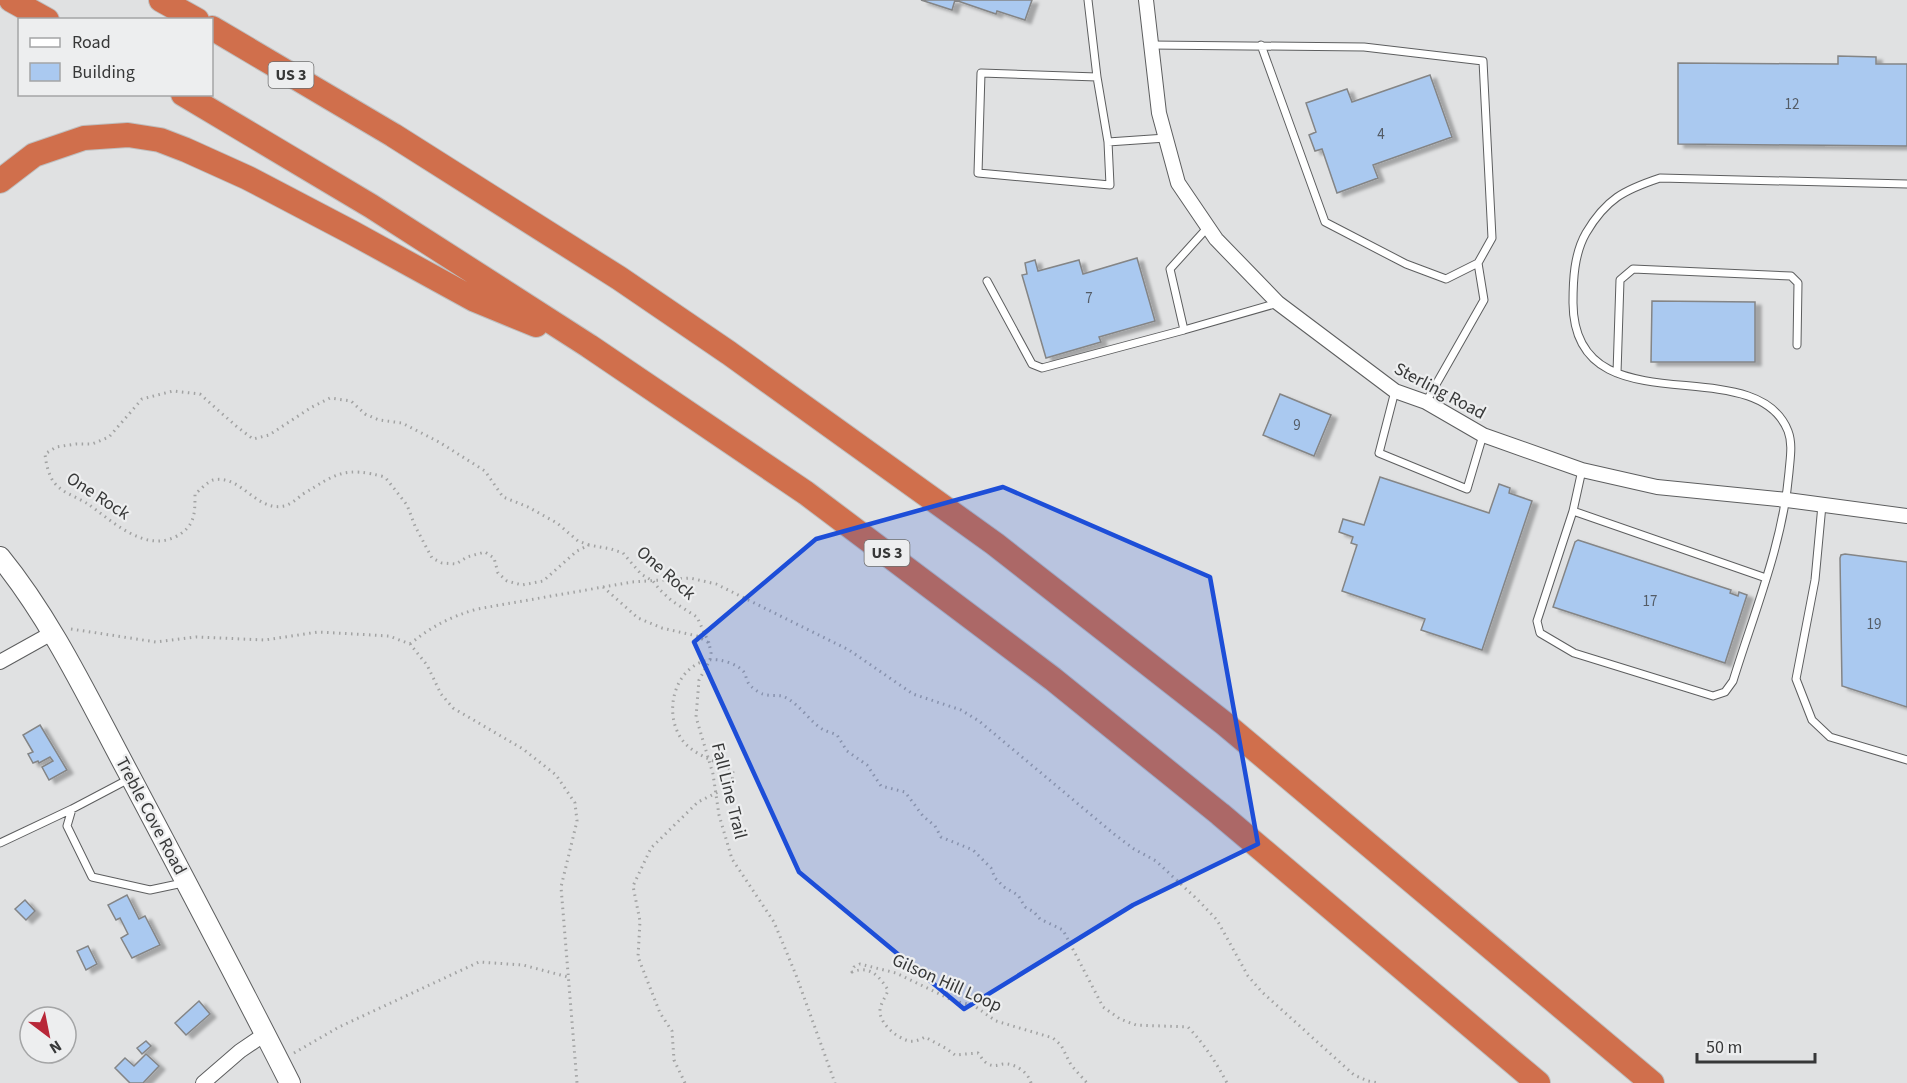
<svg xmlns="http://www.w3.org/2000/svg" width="1907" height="1083" viewBox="0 0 1907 1083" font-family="'Source Sans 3',sans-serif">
<defs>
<filter id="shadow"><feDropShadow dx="6" dy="3.5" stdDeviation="1.5" flood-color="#0004"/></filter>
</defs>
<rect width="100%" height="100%" fill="#e0e1e2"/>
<path fill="#aac9f0" stroke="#848586" stroke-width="1.5" filter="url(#shadow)" d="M921 0H1032L1025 20 997 11 996 14 955 0 952 10Z
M1838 56 1876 57V64H1907V146L1678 144V63L1838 64Z
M1430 75 1452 137 1373 165 1378 178 1337 193 1322 149 1315 151 1309 135 1316 132 1306 103 1347 89 1352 102Z
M1137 258 1155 321 1099 337 1101 342 1046 358 1022 275 1027 274 1025 263 1035 260 1038 271 1079 260 1083 274Z
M1652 301 1755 302V362H1651Z
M1280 394 1331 415 1314 456 1263 435Z
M1380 477 1489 513 1499 484 1510 488 1509 493 1532 501 1482 650 1421 630 1425 619 1342 591 1357 545 1351 543 1353 537 1339 532 1343 519 1364 525Z
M1578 540 1731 590 1730 593 1738 596 1739 592 1747 595 1725 663 1553 607 1575 542Z
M1845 554 1907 562V707L1842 686 1840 558 1841 555Z
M40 725 67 770 49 780 42 767 53 761 50 757 39 763 38 761 33 763 28 754 33 752 23 735Z
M127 895 139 919 145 916 160 945 132 958 121 938 128 934 120 918 116 920 108 905Z
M25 900 35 911 26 920 15 909Z
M88 946 97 964 86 970 77 951Z
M199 1001 210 1014 186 1035 175 1023Z
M146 1041 151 1046 142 1054 137 1048Z
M146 1054 159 1066 143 1083H130L115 1068 125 1058 134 1066Z"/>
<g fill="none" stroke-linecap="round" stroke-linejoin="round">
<g stroke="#5d5e5f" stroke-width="9">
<path id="lane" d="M1088 0 1097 77 981 73 978 173 1110 185 1108 142 1166 138
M1151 45 1364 47 1483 61 1492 238 1478 263 1446 279 1406 264 1325 222 1261 45
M1097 77 1108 142
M1208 227 1170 269 1184 330 1278 303
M987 281 1032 364 1042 368 1184 330
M1617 373 1620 280 1633 269 1791 276 1798 283 1797 345
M1395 391 1379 453 1467 489 1483 435
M1426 402 1484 300 1478 263
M1582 470 1573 511 1537 621 1540 633 1574 653 1713 696 1725 692 1733 681C1754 613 1783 543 1789 472 1790 459 1793 444 1788 431 1755 347 1574 432 1573 303 1573 280 1574 254 1586 233 1606 199 1624 190 1660 178L1907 184
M1822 505 1815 580 1796 679 1812 720 1830 737 1907 760
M1573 511 1766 578
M129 779 72 809 67 826 92 877 150 890 183 883
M0 843 72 809"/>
</g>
<g stroke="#5d5e5f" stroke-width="16">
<path id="street" d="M1146 0 1159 113 1178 183 1216 239 1278 303 1395 391 1426 402 1483 435 1582 470 1657 487 1787 500 1907 516
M0 662 52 633
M203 1083 240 1051 265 1034"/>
</g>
<g stroke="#5d5e5f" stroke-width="22">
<path id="secondary" d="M0 557C53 622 90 702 130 776 184 878 238 980 290 1083"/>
</g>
<g stroke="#bfbfbf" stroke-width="26">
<path id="highway" d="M11 0 47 20
M161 0 197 20
M212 28 393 135 619 278 729 353 995 544 1225 724 1652 1083
M183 94 371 206 589 346 806 493 1053 679 1220 814 1538 1083
M0 181 34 155 84 138 128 135 160 140 186 150 248 178 351 232 475 300 536 325"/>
</g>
<path stroke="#a2a3a3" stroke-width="3" stroke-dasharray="1.5 4.5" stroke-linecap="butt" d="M589 545 578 541 557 523 528 507 503 497 485 471 439 442 402 423 379 420 365 414 351 401 330 398 312 407 269 435 253 439 236 426 200 394 173 391 142 399 109 437 92 444H76L56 447 45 454C46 463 48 473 53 481 60 492 77 497 88 504 112 521 144 552 175 537 195 527 195 514 195 494 200 490 207 482 213 480 241 474 256 512 284 506 290 505 298 498 303 494 336 474 344 466 385 477L407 505 415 526 432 558 442 563 456 564 467 557 485 552 494 558 498 573 507 581 522 585 543 581 577 551 589 545 611 549 623 553 641 574 653 581 660 590 672 601 697 617 709 643
M603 587 638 618 662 628 697 636 709 643 711 653 710 660 699 680 696 717 713 774 719 815 732 859 774 922 796 975 835 1083
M71 629 156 642 196 637 265 640 318 632 389 636 410 644 427 665 441 694 453 708 523 749 556 775 575 803 577 821 561 887 577 1083
M410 644C432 626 450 617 477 609L632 582 690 578 716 584 849 650 913 694 961 710 979 721 1114 834 1134 849 1156 861 1198 900 1217 920 1248 976 1262 992 1354 1075 1368 1081 1378 1083
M294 1053 339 1027 479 962 523 965 568 977
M685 1083 674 1060 672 1031 660 1013 638 957 640 921 633 886 651 848 698 802 732 785 733 771C717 761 695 756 683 741 662 714 674 666 709 660 719 658 737 664 743 671 746 674 746 680 749 684 751 687 759 693 763 694 769 696 776 695 782 696 799 702 810 723 824 730 828 732 833 733 837 735L847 751 867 765 881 786 905 792 923 816 935 826 941 837 973 850 991 868 995 878 1004 887 1018 895 1025 907 1034 912 1040 919 1063 930 1103 1007 1120 1019 1136 1025 1188 1027C1204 1044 1216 1062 1227 1083
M1031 1083C1028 1072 1015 1063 1003 1064 998 1065 994 1067 988 1064 984 1062 981 1057 978 1053L955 1055 947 1049 925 1037C919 1040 913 1043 906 1040 895 1036 882 1025 880 1013 879 1005 886 997 888 990 879 976 870 965 852 972L854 967 860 964 896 973 954 1001 973 1005 996 1021 1053 1038 1061 1045 1071 1065 1087 1083"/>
<use href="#lane" stroke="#fff" stroke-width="7"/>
<use href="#street" stroke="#fff" stroke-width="14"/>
<use href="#secondary" stroke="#fff" stroke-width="20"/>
<use href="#highway" stroke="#d06f4c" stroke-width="24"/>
</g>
<path fill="#1d4ed8" fill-opacity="0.2" stroke="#1d4ed8" stroke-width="4.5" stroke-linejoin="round" d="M1003 487 1210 577 1258 844 1133 905 964 1009 799 872 694 642 816 539Z"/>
<g text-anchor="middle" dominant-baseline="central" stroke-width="4.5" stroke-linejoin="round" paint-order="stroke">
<g font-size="15" fill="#545c66">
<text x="1792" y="104">12</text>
<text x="1381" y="134">4</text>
<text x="1089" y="298">7</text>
<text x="1297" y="425">9</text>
<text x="1650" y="601">17</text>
<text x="1874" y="624">19</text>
</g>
<g fill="#edeeef" stroke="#6e6f6f" stroke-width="1.5">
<rect x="268.5" y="62" width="45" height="26" rx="4.5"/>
<rect x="864.5" y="540" width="45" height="26" rx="4.5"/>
</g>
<g font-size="16" font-weight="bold" fill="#373838">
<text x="291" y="75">US 3</text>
<text x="887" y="553">US 3</text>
</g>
<g font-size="18" fill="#373838" stroke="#edeeef">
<text transform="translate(1440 391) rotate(28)">Sterling Road</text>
<text transform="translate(98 496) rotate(33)">One Rock</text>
<text transform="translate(666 573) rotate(41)">One Rock</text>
<text transform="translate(729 791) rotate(76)">Fall Line Trail</text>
<text transform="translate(151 816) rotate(62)">Treble Cove Road</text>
<text transform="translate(947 983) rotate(24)">Gilson Hill Loop</text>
</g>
</g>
<rect x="18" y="18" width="195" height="78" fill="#edeeef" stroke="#a4a5a6" stroke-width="1.5"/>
<rect x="30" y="38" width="30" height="9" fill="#ffffff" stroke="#a4a5a6" stroke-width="1.5"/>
<text x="72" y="48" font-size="18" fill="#373838">Road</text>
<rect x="30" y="63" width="30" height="18" fill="#aac9f0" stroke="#a4a5a6" stroke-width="1.5"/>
<text x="72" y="78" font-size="18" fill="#373838">Building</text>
<g transform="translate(48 1035) rotate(148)"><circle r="28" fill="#edeeef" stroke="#a4a5a6" stroke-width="1.5"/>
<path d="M0-4.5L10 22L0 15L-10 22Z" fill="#b82738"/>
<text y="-9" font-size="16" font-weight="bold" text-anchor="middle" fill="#373838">N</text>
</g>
<path d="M1697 1053v9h118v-9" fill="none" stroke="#373838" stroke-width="3"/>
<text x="1706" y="1053" font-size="18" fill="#373838" stroke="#edeeef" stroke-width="4.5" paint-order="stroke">50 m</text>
</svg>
